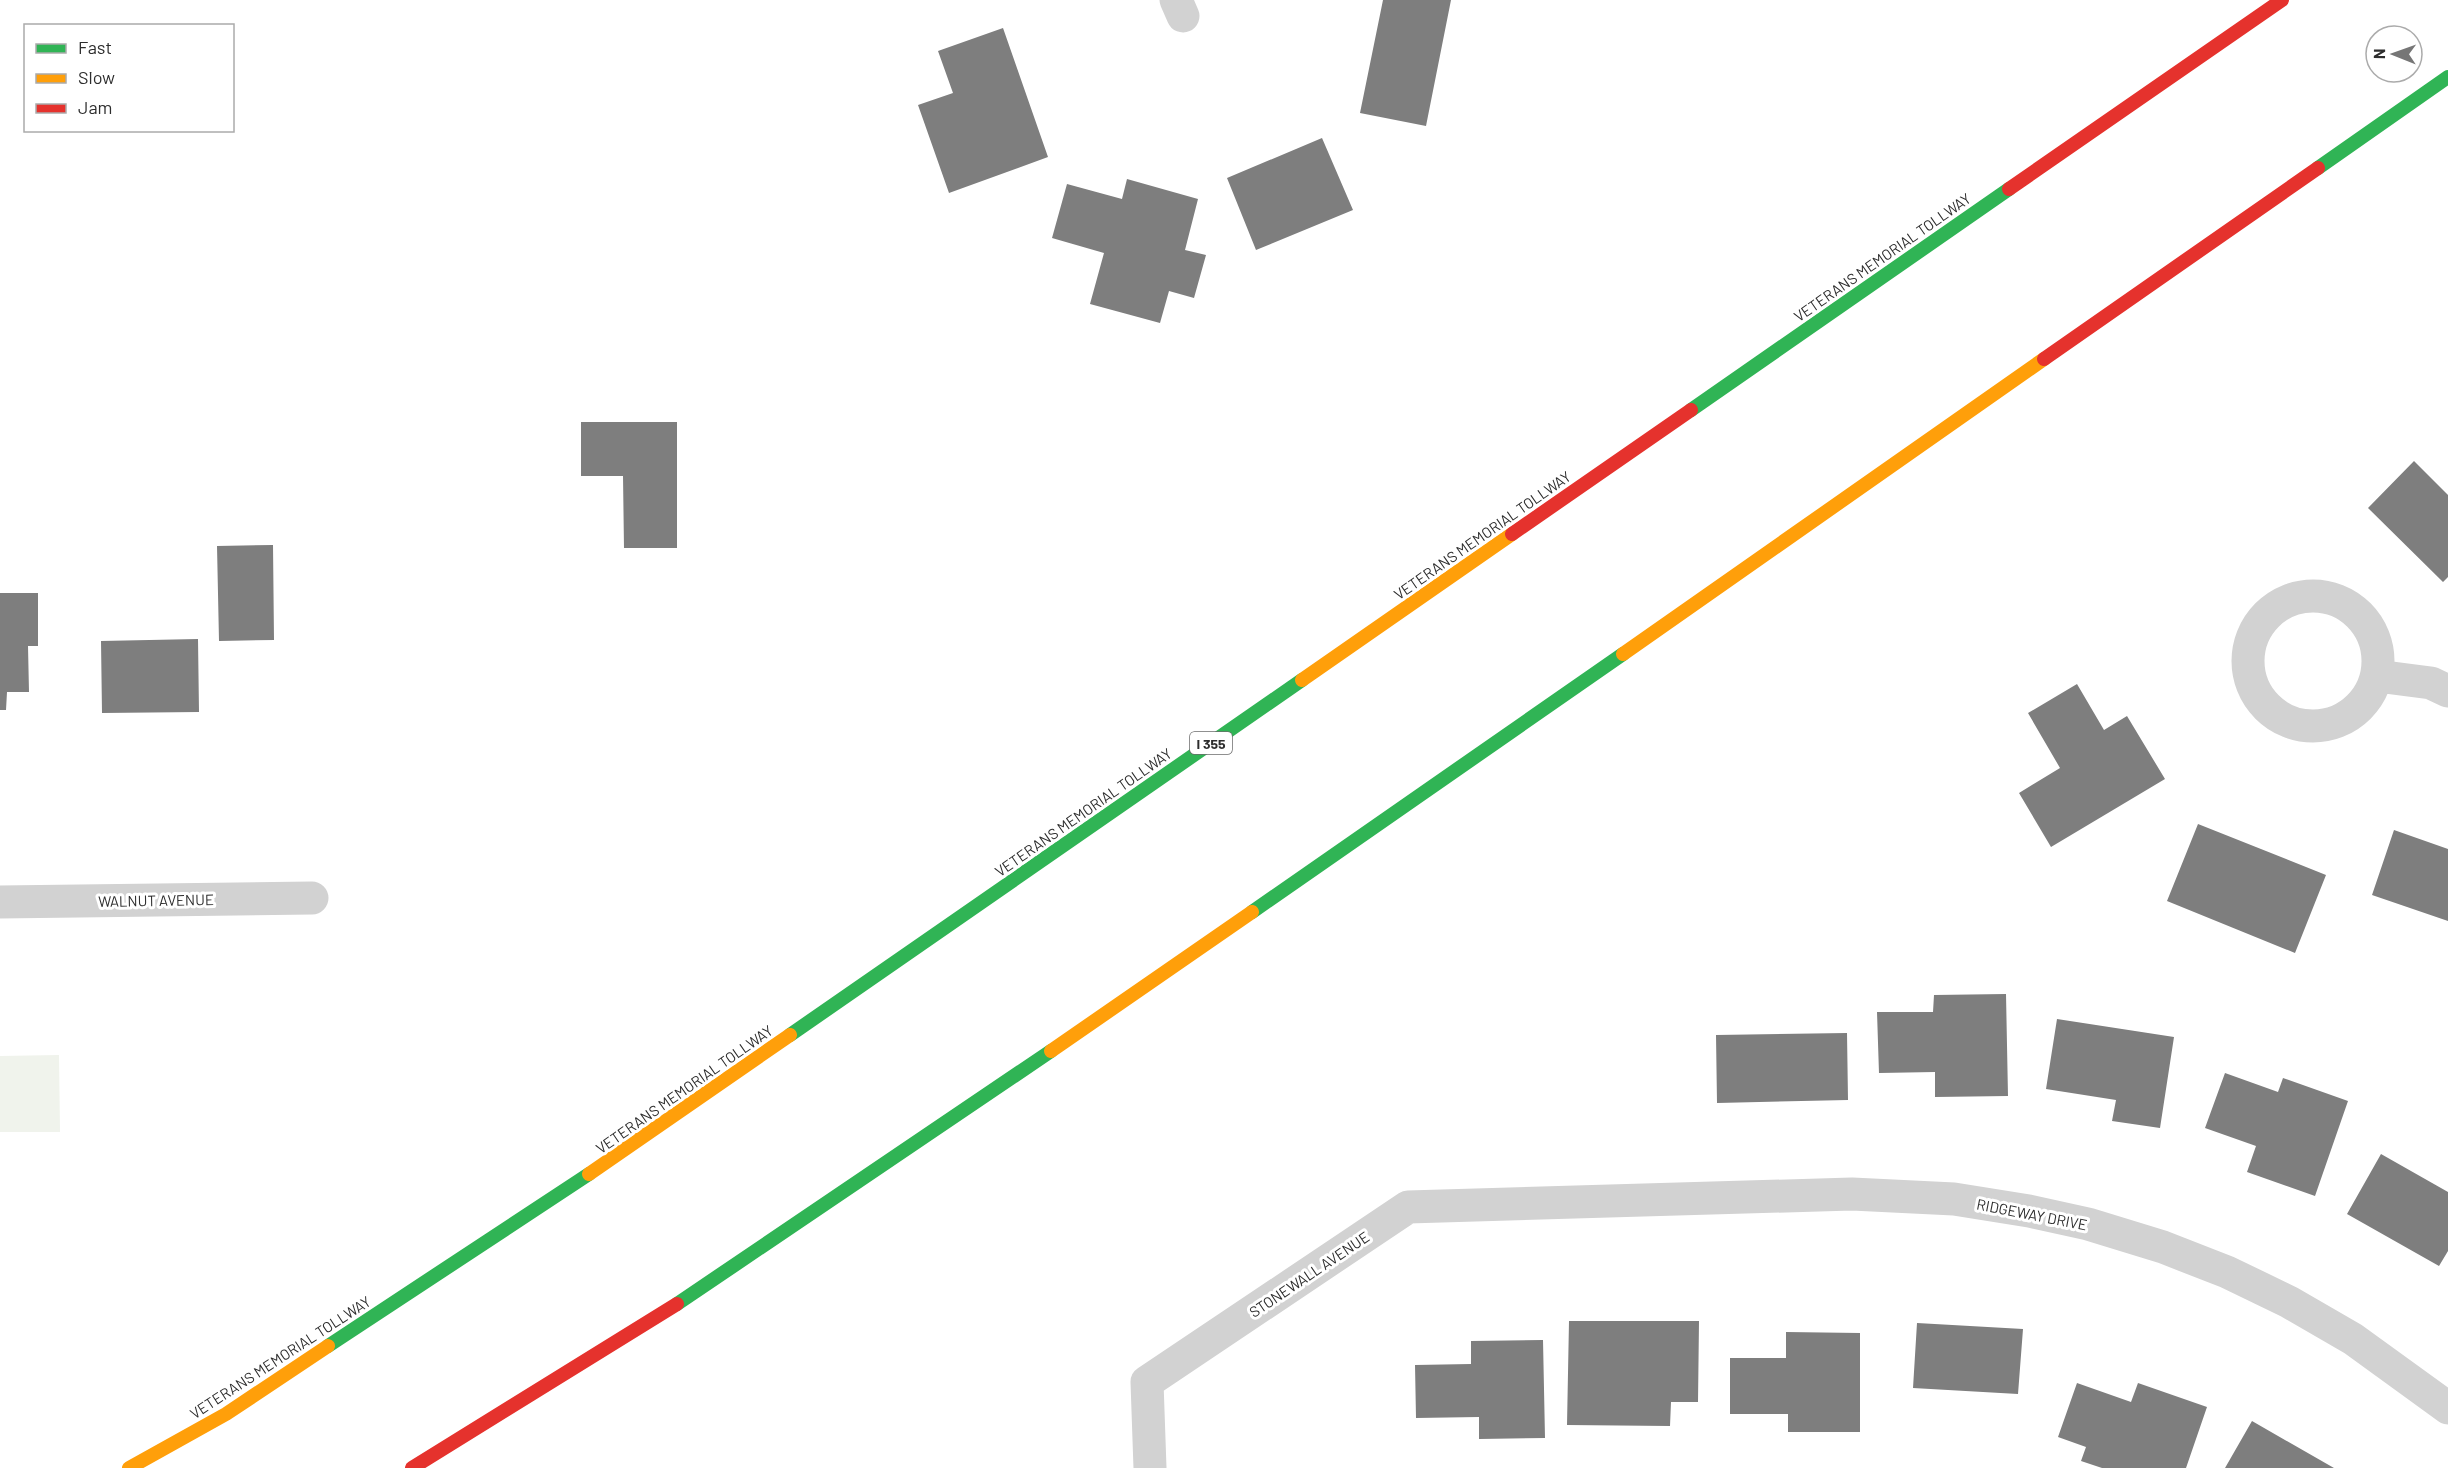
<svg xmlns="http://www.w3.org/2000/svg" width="2448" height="1468" viewBox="0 0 2448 1468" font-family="Barlow,sans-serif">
<rect width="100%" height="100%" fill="#fff"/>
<path fill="#f0f3ec" d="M59 1055 60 1132H0V1056Z"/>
<path fill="#7e7e7e" d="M1383 0H1451L1426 126 1360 113Z
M1003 28 1048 157 949 193 918 105 953 93 938 51Z
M1322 138 1353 210 1256 250 1227 178Z
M1127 179 1198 199 1185 250 1206 255 1194 298 1169 291 1160 323 1090 304 1104 253 1052 238 1067 184 1122 199Z
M581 422H677V548H624L623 476H581Z
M2414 461 2448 495V577L2443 582 2368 508Z
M273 545 274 640 219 641 217 546Z
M0 593H38V646H28L29 692H7L6 710H0Z
M198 639 199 712 102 713 101 641Z
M2077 684 2104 730 2127 716 2165 779 2051 847 2019 793 2060 768 2028 713Z
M2198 824 2326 875 2295 953 2167 901Z
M2394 830 2448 849V921L2372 895Z
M2006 994 2008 1096 1935 1097V1072L1879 1073 1877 1012H1933L1934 995Z
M2057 1019 2174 1037 2160 1128 2112 1121 2116 1100 2046 1089Z
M1847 1033 1848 1100 1717 1103 1716 1035Z
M2225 1073 2278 1092 2283 1078 2348 1101 2315 1196 2247 1172 2256 1146 2205 1128Z
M2381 1154 2448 1192V1251L2439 1266 2347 1214Z
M1569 1321H1699L1698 1402H1671L1670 1426 1567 1425Z
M1917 1323 2023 1329 2018 1394 1913 1388Z
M1786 1332 1860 1333V1432H1788V1414H1730V1358H1786Z
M1543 1340 1545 1438 1479 1439V1417L1416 1418 1415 1365 1471 1364V1341Z
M2077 1383 2131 1402 2138 1383 2207 1407 2186 1468H2102L2081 1461 2086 1447 2058 1437Z
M2252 1421 2334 1468H2225Z"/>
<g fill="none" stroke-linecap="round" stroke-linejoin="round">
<path stroke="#d2d2d2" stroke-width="33" d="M1176 0 1183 16
M2248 661a65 65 0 1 1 130 0a65 65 0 1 1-130 0Z
M2377 676 2431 683 2448 691
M0 902 312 898
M1150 1468 1147 1382 1408 1207 1852 1194 1954 1199 2029 1211 2088 1224 2163 1247 2227 1272 2289 1302 2353 1339 2448 1408"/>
<path stroke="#30b455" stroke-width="14" d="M2318 168 2448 77
M1691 410 2009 189
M1252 912 1623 654
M790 1035 1302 680
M677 1304 1051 1051
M328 1346 589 1174"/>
<path stroke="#ff9f0a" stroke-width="14" d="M1623 654 2044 359
M1302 680 1512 534
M1051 1051 1252 912
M589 1174 790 1035
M129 1468 226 1414 328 1346"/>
<path stroke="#e5322d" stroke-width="14" d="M2009 189 2282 0
M2044 359 2318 168
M1512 534 1691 410
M412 1468 677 1304"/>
</g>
<g text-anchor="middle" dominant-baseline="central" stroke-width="6" stroke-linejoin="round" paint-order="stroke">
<rect fill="#fff" stroke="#6c6c6c" stroke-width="1.5" x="1190" y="732" width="42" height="22" rx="4.5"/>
<g font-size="14" font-weight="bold" fill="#2d2d2d">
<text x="1211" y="743">I 355</text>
</g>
<g font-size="15" fill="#2d2d2d" stroke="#fff">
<text transform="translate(1882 257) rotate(-35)">VETERANS MEMORIAL TOLLWAY</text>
<text transform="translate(1482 535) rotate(-35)">VETERANS MEMORIAL TOLLWAY</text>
<text transform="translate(1083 812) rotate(-35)">VETERANS MEMORIAL TOLLWAY</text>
<text transform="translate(156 900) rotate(-1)">WALNUT AVENUE</text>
<text transform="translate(684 1089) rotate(-35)">VETERANS MEMORIAL TOLLWAY</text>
<text transform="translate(2032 1214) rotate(11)">RIDGEWAY DRIVE</text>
<text transform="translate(1309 1274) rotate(-34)">STONEWALL AVENUE</text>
<text transform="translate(280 1357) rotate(-33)">VETERANS MEMORIAL TOLLWAY</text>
</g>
</g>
<rect x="24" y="24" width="210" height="108" fill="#ffffff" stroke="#ababab" stroke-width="1.5"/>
<rect x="36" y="44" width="30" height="9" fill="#30b455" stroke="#ababab" stroke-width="1.5"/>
<text x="78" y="54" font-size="18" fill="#2d2d2d">Fast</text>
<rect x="36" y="74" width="30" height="9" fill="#ff9f0a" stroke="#ababab" stroke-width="1.5"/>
<text x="78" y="84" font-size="18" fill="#2d2d2d">Slow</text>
<rect x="36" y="104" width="30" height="9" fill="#e5322d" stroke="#ababab" stroke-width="1.5"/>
<text x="78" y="114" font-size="18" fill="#2d2d2d">Jam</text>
<g transform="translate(2394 54) rotate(271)"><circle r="28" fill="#ffffff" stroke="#ababab" stroke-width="1.5"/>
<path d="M0-4.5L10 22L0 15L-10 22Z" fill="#767676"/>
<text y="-9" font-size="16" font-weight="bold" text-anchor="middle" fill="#2d2d2d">N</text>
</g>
</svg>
